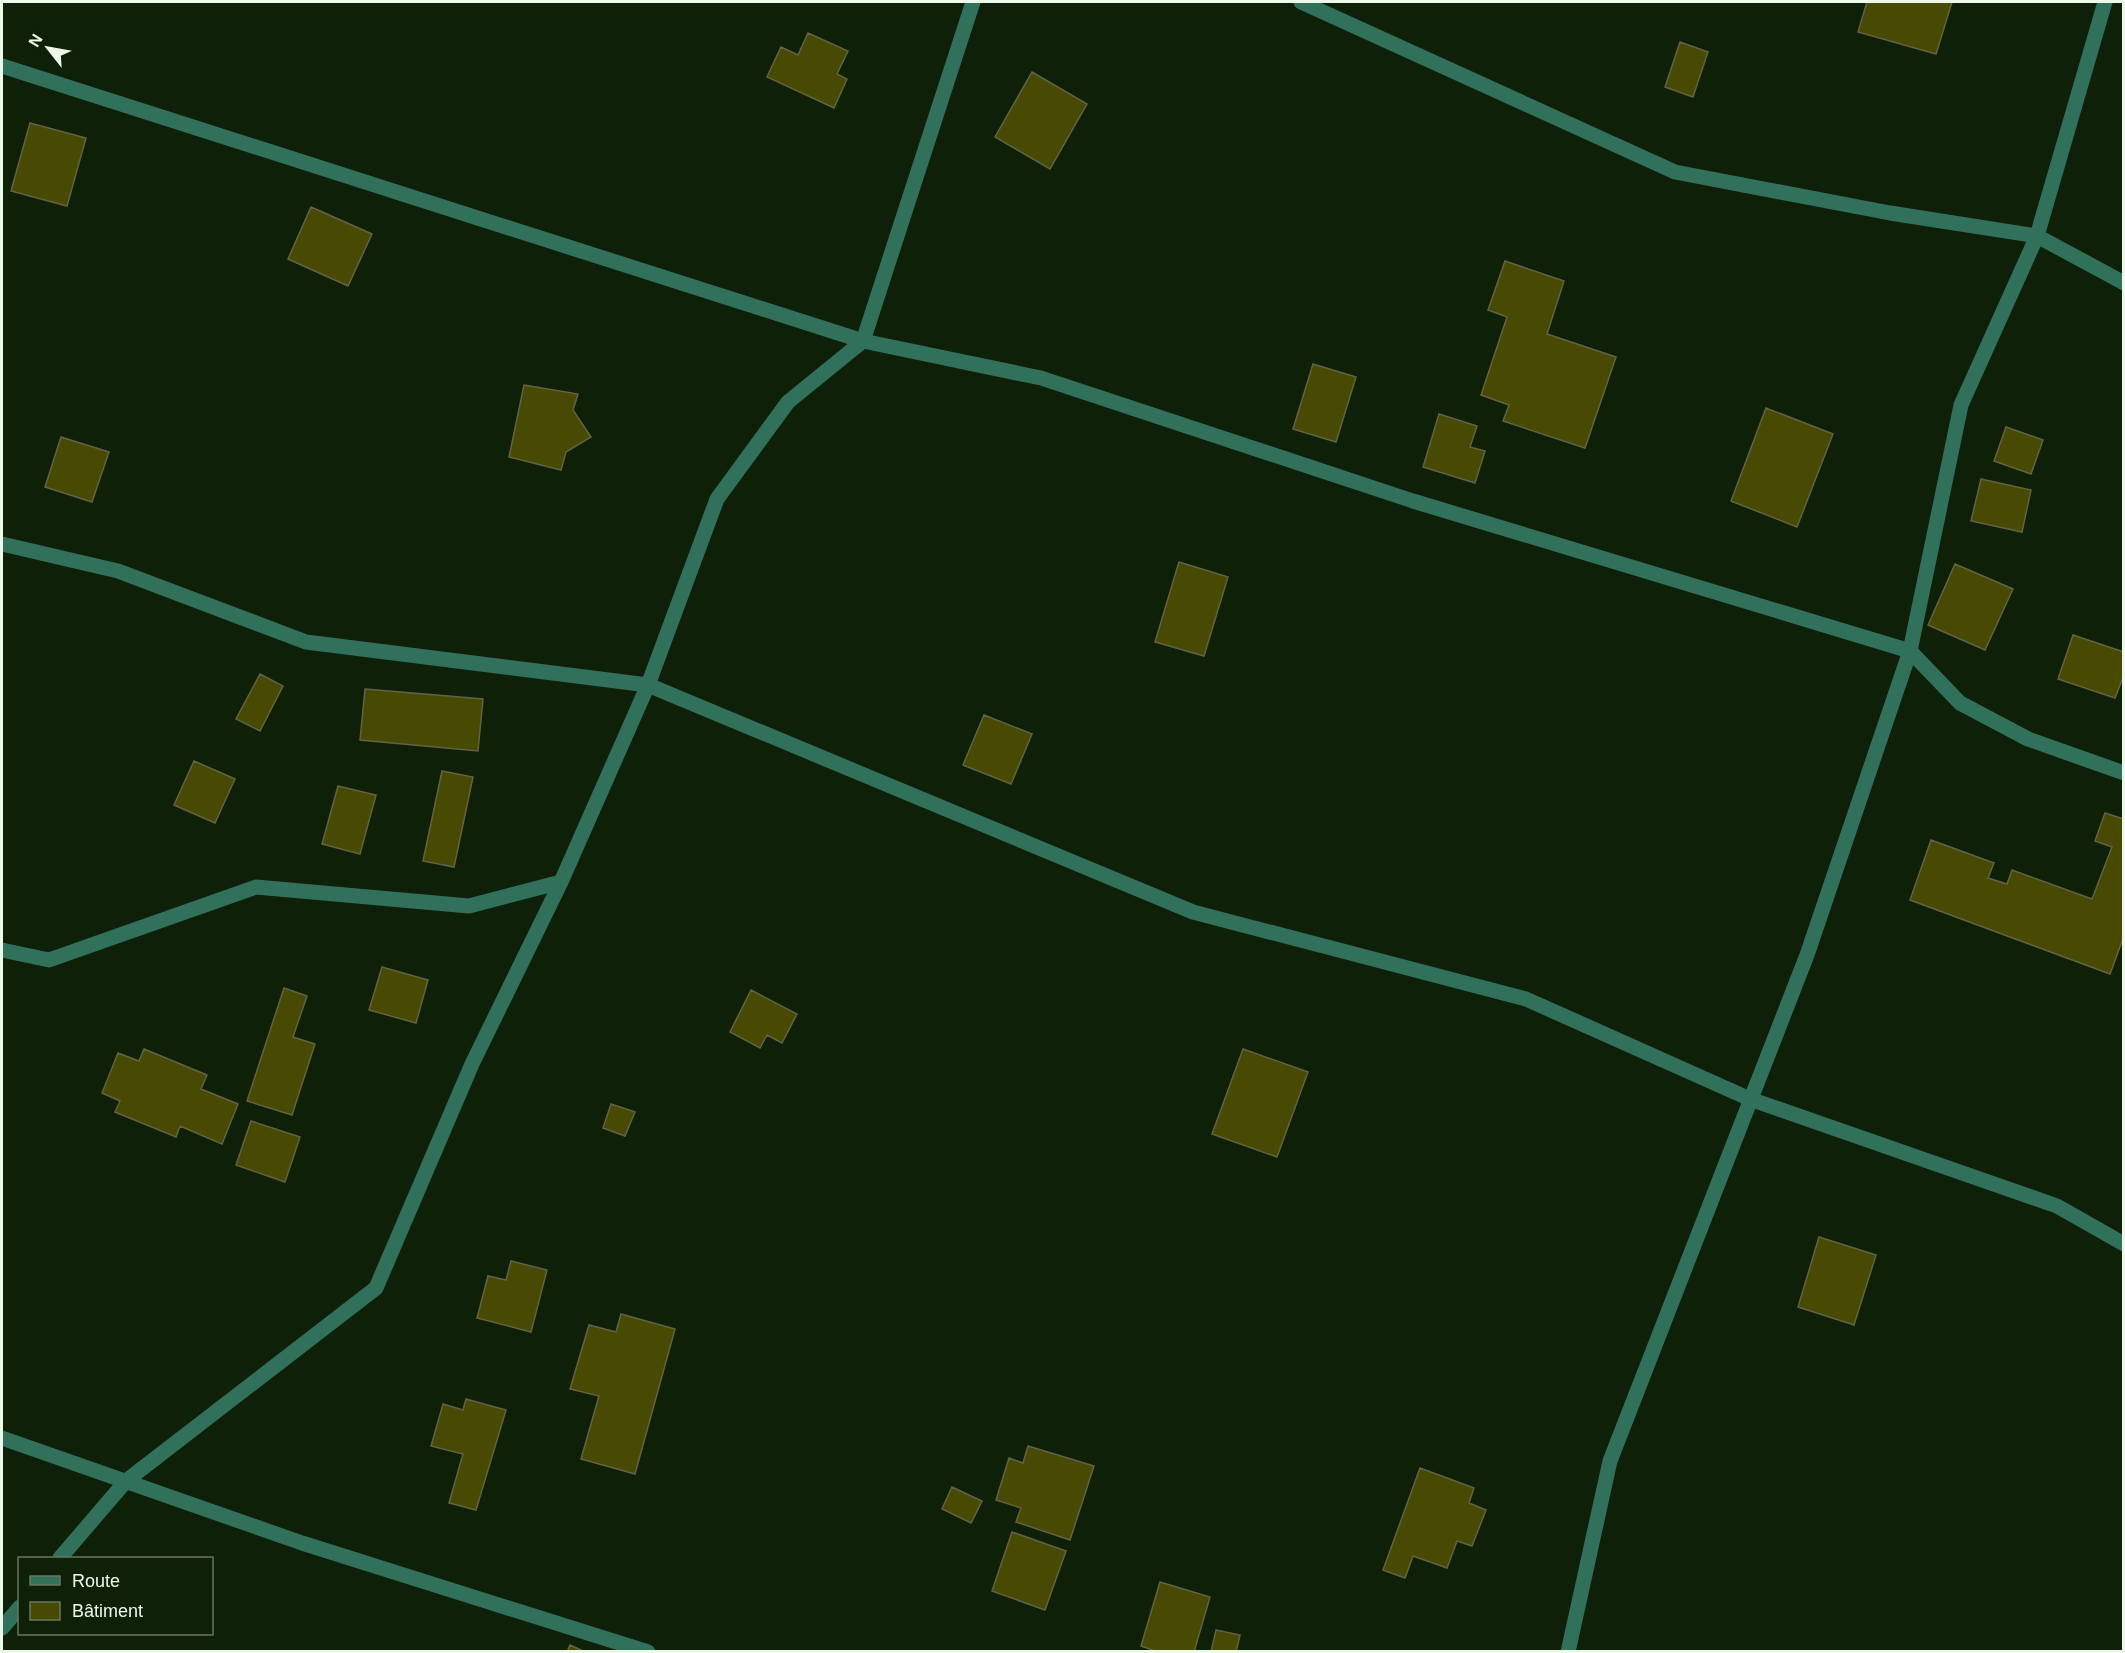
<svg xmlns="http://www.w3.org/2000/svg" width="2125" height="1653" viewBox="0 0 2125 1653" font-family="Helvetica,sans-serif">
<rect width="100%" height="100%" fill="#0f2009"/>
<path fill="#484902" stroke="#626344" stroke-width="1.5" d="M1867 2H1952L1936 54 1858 32Z
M808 33 848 51 837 74 847 79 834 108 767 77 781 47 798 55Z
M1680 42 1708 52 1693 97 1665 87Z
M1032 72 1087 104 1050 169 995 137Z
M30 123 86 138 67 206 11 191Z
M311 207 372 234 348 286 288 259Z
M1505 261 1564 281 1547 334 1616 357 1585 448 1503 421 1509 405 1481 395 1507 317 1488 310Z
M1313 364 1356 377 1336 442 1293 429Z
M524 385 578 394 573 410 591 437 566 452 561 470 509 457Z
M1766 408 1833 434 1797 527 1731 501Z
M1439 414 1477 426 1470 447 1485 451 1475 483 1423 467Z
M2006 427 2043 440 2031 474 1994 461Z
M61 437 109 452 92 502 45 487Z
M1981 479 2031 490 2022 532 1971 521Z
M1179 562 1228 577 1204 656 1155 642Z
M1955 564 2013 589 1985 650 1928 625Z
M2073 635 2124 652V675L2115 698 2058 679Z
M260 674 283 686 260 731 236 719Z
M365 689 483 699 478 751 360 740Z
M984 715 1032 734 1011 784 963 765Z
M194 761 235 779 215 823 174 805Z
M442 771 473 777 454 867 423 861Z
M338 786 376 795 360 854 322 844Z
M2105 813 2124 819V936L2110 974 1910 900 1931 840 1994 863 1988 878 2007 884 2012 870 2092 899 2112 847 2095 841Z
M382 967 428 980 416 1023 369 1010Z
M284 988 307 996 293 1037 315 1044 292 1115 247 1101Z
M751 990 797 1014 782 1043 767 1035 760 1048 730 1032Z
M144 1049 207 1075 201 1089 238 1104 222 1144 180 1126 176 1137 115 1112 120 1101 102 1093 118 1053 139 1061Z
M1243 1049 1308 1072 1277 1157 1212 1134Z
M611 1104 635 1112 625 1136 603 1128Z
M251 1121 300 1137 285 1182 236 1165Z
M1819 1237 1876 1255 1854 1325 1798 1307Z
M511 1261 547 1270 531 1332 477 1318 488 1276 506 1280Z
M621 1314 675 1329 635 1474 581 1459 599 1396 570 1389 589 1325 616 1332Z
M466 1399 506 1410 476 1510 449 1503 463 1454 431 1446 443 1404 463 1410Z
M1028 1446 1094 1466 1070 1540 1016 1522 1021 1508 996 1500 1009 1458 1023 1463Z
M1420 1468 1474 1488 1469 1503 1486 1510 1472 1546 1457 1541 1447 1568 1413 1556 1405 1578 1383 1570Z
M952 1487 982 1501 971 1523 942 1509Z
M1012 1532 1066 1551 1045 1610 992 1591Z
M1160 1582 1210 1597 1194 1652H1158L1141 1646Z
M1216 1630 1240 1635 1236 1652H1211Z
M570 1645 585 1652H567Z"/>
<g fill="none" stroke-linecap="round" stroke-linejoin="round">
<path stroke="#31705a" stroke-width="15" d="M1301 2 1675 172 1890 213 2037 236 2124 283
M2 66 863 341 1041 378 1413 501 1910 651 1960 703 2028 739 2124 773
M2 544 118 571 306 642 648 685 1193 912 1526 999 1750 1099 2057 1206 2124 1244
M2 950 49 960 256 887 469 906 561 882
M2 1438 302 1543 648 1652
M60 1558 126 1481 376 1288 472 1064 561 882 648 685 717 499 788 402 863 341 973 2
M2 1628 20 1607
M1568 1652 1610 1461 1807 955 1910 651 1961 405 2037 236 2105 2"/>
</g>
<rect width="2125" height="1653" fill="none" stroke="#ecf8e8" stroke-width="6"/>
<rect x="18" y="1557" width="195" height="78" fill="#0f2009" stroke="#677662" stroke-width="1.5"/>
<rect x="30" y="1576" width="30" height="9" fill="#31705a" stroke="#677662" stroke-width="1.5"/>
<text x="72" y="1587" font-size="18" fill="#ecf8e8">Route</text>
<rect x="30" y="1602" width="30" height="18" fill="#484902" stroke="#677662" stroke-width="1.5"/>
<text x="72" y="1617" font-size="18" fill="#ecf8e8">Bâtiment</text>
<g transform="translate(48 48) rotate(301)" stroke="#0f2009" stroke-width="4.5" paint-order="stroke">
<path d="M0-4.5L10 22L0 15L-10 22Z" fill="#ecf8e8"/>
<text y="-9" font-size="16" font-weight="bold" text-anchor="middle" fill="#ecf8e8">N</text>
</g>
</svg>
